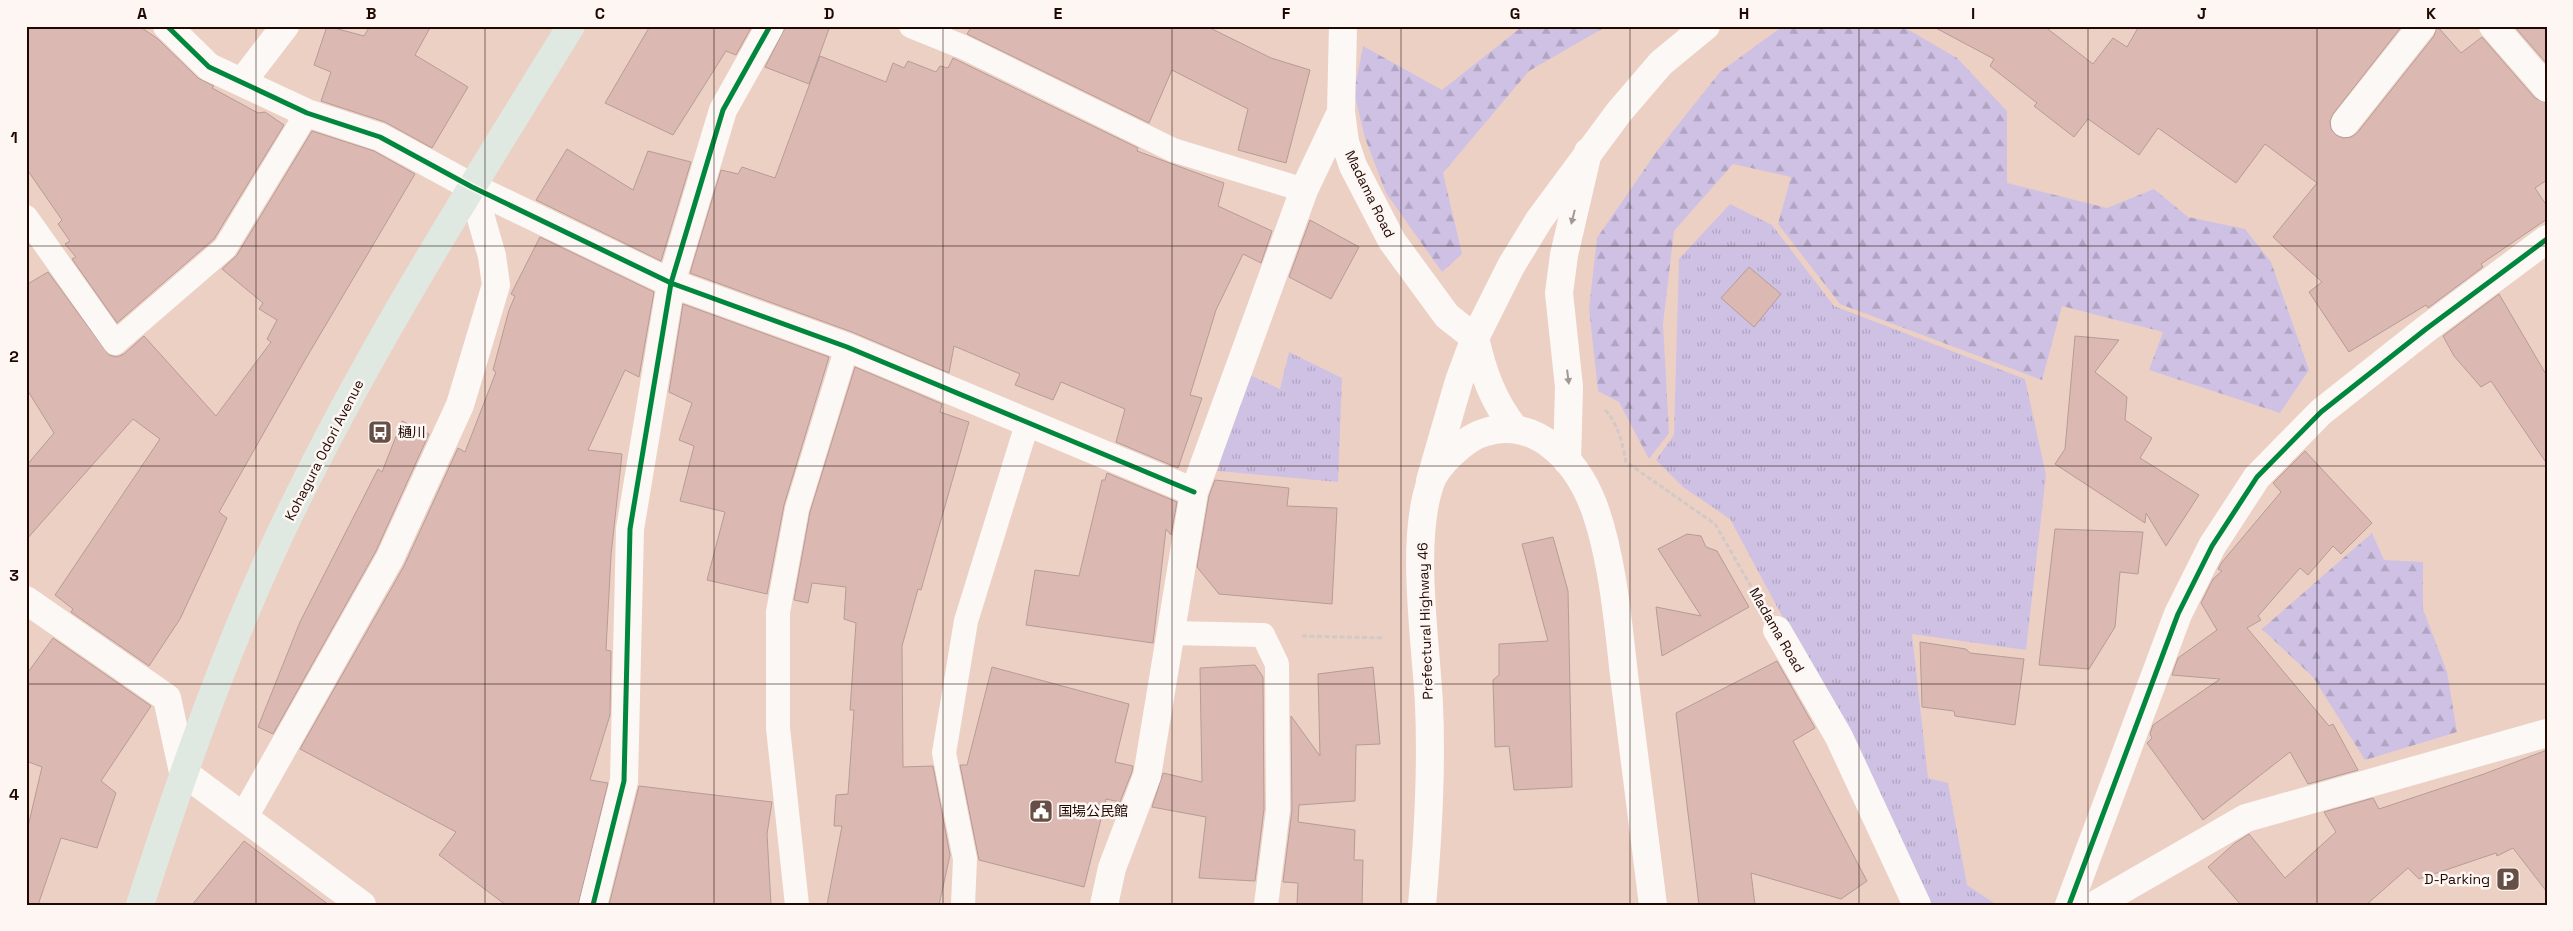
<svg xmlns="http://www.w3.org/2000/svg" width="2573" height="931" viewBox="0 0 2573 931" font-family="'Space Grotesk','Noto Sans JP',sans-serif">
<defs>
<pattern id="forest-firs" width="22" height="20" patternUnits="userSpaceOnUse" patternTransform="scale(1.25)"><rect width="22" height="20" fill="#cec1e4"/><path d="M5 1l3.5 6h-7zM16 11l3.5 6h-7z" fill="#b0a4c2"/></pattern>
<pattern id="park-tufts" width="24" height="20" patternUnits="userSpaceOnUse" patternTransform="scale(1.25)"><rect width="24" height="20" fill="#cec1e4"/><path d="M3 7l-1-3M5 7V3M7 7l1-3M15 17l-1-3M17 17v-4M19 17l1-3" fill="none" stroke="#b0a4c2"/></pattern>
</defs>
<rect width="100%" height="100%" fill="#edd0c4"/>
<path fill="url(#forest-firs)" d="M1523 26H1607L1529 71 1443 173 1462 254 1442 272 1386 193 1365 138 1354 92 1363 46 1442 90Z
M1783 26H1902L1957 58 2007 111V183L2107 208 2154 189 2188 217 2245 229 2271 262 2309 370 2280 413 2149 370 2163 332 2062 306 2042 380 1840 304 1778 224 1791 177 1733 164 1674 231 1663 324 1669 433 1649 459 1619 402 1598 391 1589 309 1597 238 1657 151 1720 72Z
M2372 533 2384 560 2423 562V609L2447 672 2457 732 2365 760 2313 677 2262 629Z"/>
<path fill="url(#park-tufts)" d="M1730 204 1772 225 1834 306 2025 379 2046 475 2026 650 1912 634 1928 778 1948 783 1967 885 1997 905H1930L1847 737 1730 519 1683 487 1656 460 1674 435 1679 259Z
M1289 352 1342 378 1338 482 1218 471 1238 387 1248 374 1280 389Z"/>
<path fill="#dcb8b2" stroke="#b59c96" d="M26 26H139L158 39 198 78 214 86 212 88 258 113 265 112 284 125 214 239 117 323 72 259 76 257 65 244 70 241 58 224 62 220 26 168Z
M327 26 364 36 370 26H431L415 55 468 87 432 148 385 122 321 101 331 72 314 65Z
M650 26H752L736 55 726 51 673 135 605 103Z
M786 26H830L809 84 765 67Z
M972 26H1206L1271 58 1310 70 1286 163 1238 150 1248 109 1172 70 1149 123 967 34Z
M1932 26H2044L2093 64 2113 38 2127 47 2139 26H2402L2333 114 2330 121 2331 129 2336 135 2343 138 2351 137 2357 133 2434 36 2437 26 2461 53 2482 37 2535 98 2547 103V180L2535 188 2547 206V219L2481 264 2483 267 2428 308 2426 305 2349 352 2309 292 2322 282 2273 237 2317 183 2265 144 2236 183 2158 128 2139 155 2088 119 2074 137 2034 106 2037 103 1990 66 1994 59Z
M2514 26H2547V64Z
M820 56 886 82 893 63 904 68 908 61 936 72 940 66 948 68 953 58 1138 148 1137 151 1224 183 1218 206 1272 231 1261 263 1243 254 1216 310 1190 395 1202 398 1178 468 1116 442 1125 409 1061 382 1053 400 1015 385 1020 374 954 346 949 373 852 332 690 273 721 170 738 174 742 167 775 178Z
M312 131 374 151 415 174 305 360 219 512 227 518 180 619 149 666 71 612 73 609 55 595 160 439 133 419 26 540V466L54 433 26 388V285L48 272 109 355 117 357 124 354 144 336 216 416 271 342 267 339 277 320 259 309 263 303 222 269 237 255Z
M567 149 633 190 648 151 691 162 661 261 536 200Z
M1310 220 1359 247 1331 299 1289 277Z
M540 237 654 292 639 377 625 370 588 450 622 454 611 555 606 650 611 651 610 715 590 780 608 783 578 905H506L439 855 456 832 300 749 404 566 458 448 465 452 496 372 493 370 509 310 515 296 511 294Z
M1749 267 1781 294 1754 327 1721 298Z
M2499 294 2547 376V464L2491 381 2481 387 2454 356 2443 336Z
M683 304 829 357 784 505 767 594 707 580 725 512 680 501 694 446 679 440 692 403 669 392Z
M2075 336 2119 340 2095 372 2127 397 2125 420 2152 438 2140 458 2199 495 2166 546 2146 513 2145 523 2055 464 2065 449Z
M855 367 942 404 940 412 969 422 921 590 918 589 902 646 903 767 933 766 950 855 939 905H827L842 826H834L836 795 848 794 854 710H850L856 623 844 619 846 587 812 583 808 603 794 600 810 512Z
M402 421 429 434 376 551 273 734 258 727 300 622 378 469 382 472Z
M2305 451 2372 523 2341 554 2333 546 2308 575 2300 568 2258 616 2261 620 2247 628 2329 726 2333 724 2358 770 2308 784 2290 752 2203 820 2147 743 2152 738 2150 734 2153 725 2220 679 2172 675 2178 658 2217 630 2201 603 2213 579 2222 571 2218 569 2222 562 2281 492 2273 483Z
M1107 473 1177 502 1171 535 1166 529 1153 643 1026 625 1035 570 1079 576 1102 480H1105Z
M1215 480 1289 488 1287 506 1337 508 1332 604 1219 594 1197 567 1209 496Z
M2055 529 2143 532 2138 574 2120 572 2115 627 2089 669 2039 665Z
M1687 534 1701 536 1706 547 1717 551 1749 607 1662 656 1656 607 1701 616 1658 549Z
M1553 537 1568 591 1572 787 1514 790 1509 746 1495 747 1493 680 1499 675V644L1548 641 1522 544Z
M53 638 151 706 101 781 116 793 97 848 61 838 38 905H26V835L42 767 26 761V675Z
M1920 642 1966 649 1970 653 2024 659 2015 725 1955 716 1954 711 1922 707Z
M1777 661 1815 728 1793 741 1867 881 1841 899 1751 873 1755 905H1699L1676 713Z
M1255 665 1263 677 1264 809 1255 881 1199 878 1206 817 1152 807 1163 773 1202 782 1200 668Z
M992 667 1129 704 1115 762 1133 766 1132 772 1120 802 1106 799 1084 887 979 860 960 765H967Z
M1373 667 1380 744 1356 745 1355 801 1299 805 1298 822 1355 830 1354 860H1363L1362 905H1297L1298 883 1283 882 1292 810 1291 716 1320 756 1318 674Z
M2547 750V892L2513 848 2497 856 2496 853 2419 879 2408 868 2366 905H2241L2208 867 2235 843 2249 834 2285 878 2336 832 2324 812 2373 798 2379 809 2484 774Z
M639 786 772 802 767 834 771 905H609Z
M244 841 329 905H192Z"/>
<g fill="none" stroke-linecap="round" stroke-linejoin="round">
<path stroke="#d2c9c6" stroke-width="3" stroke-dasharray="5 2.5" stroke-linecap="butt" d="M1605 410C1618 423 1623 445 1626 462L1715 524 1759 600
M1302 636 1384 638"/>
<path stroke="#fcf8f6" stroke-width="24" d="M911 26 963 47 1173 150 1304 190
M26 217 115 343 225 248 307 113
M1171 633 1263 635 1277 664 1278 810 1266 905
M797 905 778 728V612L797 509 847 347
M963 905 965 859 944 753 966 621 1028 421"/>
<path stroke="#fcf8f6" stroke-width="28" d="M167 26 209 67 307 113 380 137 472 187 671 283 847 347 1194 492
M1343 26 1341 112 1345 142 1353 166 1392 241 1447 316 1475 338
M2493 26 2547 88
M242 82 285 26
M2345 123 2422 26
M26 600 167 698 183 772 362 905
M1777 630 1839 737 1917 905
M244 817 390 558 460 405 496 285 492 256 472 187
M593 905 624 781 630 529 671 283 723 110 770 26
M1104 905 1112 868 1147 776 1194 492 1304 190 1341 112
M2069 905 2178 614 2212 546 2257 477 2321 412 2426 329 2547 239
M2095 905 2246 818 2547 733"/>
<path stroke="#fcf8f6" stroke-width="28" d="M1475 338C1483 373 1493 401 1515 429
M1430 481 1459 381 1475 338 1511 266 1539 220 1619 112 1661 63 1706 26"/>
<path stroke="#fcf8f6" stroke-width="28" d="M1567 461 1569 387 1559 293 1564 255 1588 152
M1422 905C1428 838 1432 771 1429 705 1426 642 1410 543 1430 484 1436 465 1466 437 1486 432 1537 417 1576 461 1593 504 1612 554 1618 621 1624 675 1634 751 1643 828 1653 905"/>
<path stroke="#e0e8e2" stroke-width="28" d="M140 905C186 762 235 621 303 487 382 328 478 177 571 26"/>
<g stroke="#fdf6f3" stroke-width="8">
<path id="cycleway" d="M167 26 209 67 307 113 380 137 472 187 671 283 847 347 1194 492
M593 905 624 781 630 529 671 283 723 110 770 26
M2069 905 2178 614 2212 546 2257 477 2321 412 2426 329 2547 239"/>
</g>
<use href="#cycleway" stroke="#00873e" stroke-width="5"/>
</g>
<defs><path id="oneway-solid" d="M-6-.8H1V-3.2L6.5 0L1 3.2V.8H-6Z" transform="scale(1.25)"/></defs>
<g fill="#a49894">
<use href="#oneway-solid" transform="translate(1573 217) rotate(104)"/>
<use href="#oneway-solid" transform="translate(1568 377) rotate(83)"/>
</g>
<path fill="none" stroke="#1f0902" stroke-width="1" stroke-opacity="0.55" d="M256 26V905M485 26V905M714 26V905M943 26V905M1172 26V905M1401 26V905M1630 26V905M1859 26V905M2088 26V905M2317 26V905M26 246H2547M26 466H2547M26 684H2547"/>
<defs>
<g id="bus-square" transform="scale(1.25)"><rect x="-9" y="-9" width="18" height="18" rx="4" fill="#674f46" stroke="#fdf6f3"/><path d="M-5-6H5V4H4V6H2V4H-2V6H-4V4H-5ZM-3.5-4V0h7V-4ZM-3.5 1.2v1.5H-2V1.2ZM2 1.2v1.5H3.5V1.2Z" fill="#fff"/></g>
<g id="civic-square" transform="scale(1.25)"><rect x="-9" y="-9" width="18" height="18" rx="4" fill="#674f46" stroke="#fdf6f3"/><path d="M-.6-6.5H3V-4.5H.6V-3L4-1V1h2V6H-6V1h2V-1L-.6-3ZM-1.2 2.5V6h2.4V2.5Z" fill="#fff"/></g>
<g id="parking-square" transform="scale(1.25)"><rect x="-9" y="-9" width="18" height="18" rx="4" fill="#674f46" stroke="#fdf6f3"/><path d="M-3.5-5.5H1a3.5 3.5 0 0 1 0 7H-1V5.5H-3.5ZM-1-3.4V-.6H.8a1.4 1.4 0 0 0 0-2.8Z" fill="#fff"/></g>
</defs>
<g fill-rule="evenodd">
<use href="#bus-square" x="380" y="432"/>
<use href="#civic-square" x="1041" y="811"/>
<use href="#parking-square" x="2508" y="879"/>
</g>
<g text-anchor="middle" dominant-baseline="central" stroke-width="5" stroke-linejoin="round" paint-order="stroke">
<g font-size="14" fill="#1f0902" stroke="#fdf6f3">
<text transform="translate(1370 194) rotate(64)">Madama Road</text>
<text transform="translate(324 450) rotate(-63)">Kohagura Odori Avenue</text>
<text transform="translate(1425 621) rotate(-92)">Prefectural Highway 46</text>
<text transform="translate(1777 630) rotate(60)">Madama Road</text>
</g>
<g font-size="14" fill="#1f0902" stroke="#fdf6f3" text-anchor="start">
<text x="398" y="432">樋川</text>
<text x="1058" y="811">国場公民館</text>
<text x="2490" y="879" text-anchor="end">D-Parking</text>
</g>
</g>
<rect width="2573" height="931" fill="none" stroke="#fdf6f3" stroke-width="55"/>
<rect x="28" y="28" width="2518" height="876" fill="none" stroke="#1f0902" stroke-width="2"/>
<g font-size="16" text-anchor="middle" font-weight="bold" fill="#1f0902">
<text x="142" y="19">A</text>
<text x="371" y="19">B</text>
<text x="600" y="19">C</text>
<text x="829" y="19">D</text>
<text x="1058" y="19">E</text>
<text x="1286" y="19">F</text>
<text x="1515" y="19">G</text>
<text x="1744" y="19">H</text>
<text x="1973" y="19">I</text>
<text x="2202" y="19">J</text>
<text x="2431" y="19">K</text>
<text x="14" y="143">1</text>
<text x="14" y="362">2</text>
<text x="14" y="581">3</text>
<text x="14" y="800">4</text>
</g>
</svg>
